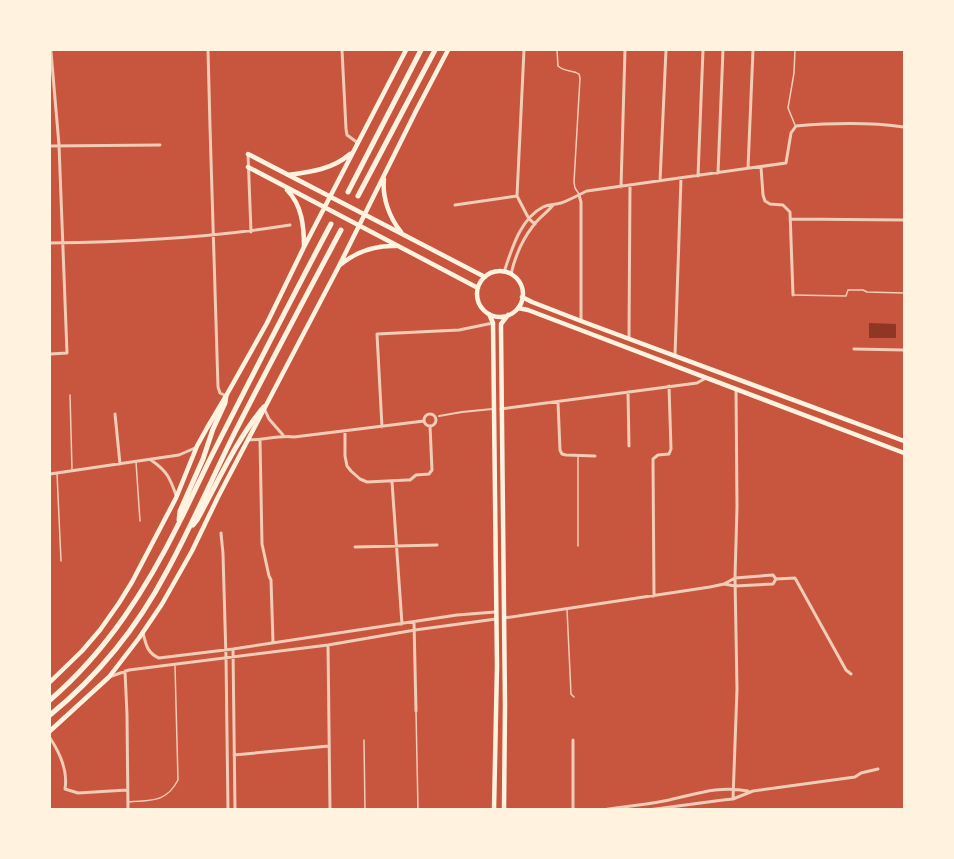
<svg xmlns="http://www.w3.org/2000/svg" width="954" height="859" viewBox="0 0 954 859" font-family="'Open Sans',sans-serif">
<rect width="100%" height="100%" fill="#c8553d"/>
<path fill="#8f3625" d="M869 323 896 324V338H869Z"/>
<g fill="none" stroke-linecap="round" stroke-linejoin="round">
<path stroke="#f1ccb7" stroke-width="1.5" d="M557 50 558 66C566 73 572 69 579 74L580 78 574 182 575 188 579 194
M795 50 794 73 788 108 795 125
M793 295 846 296 848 290H863L867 292 904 293
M70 395 72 469
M578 457V546
M136 462 140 521
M57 473 61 561
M567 609 571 694 574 697
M416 711 418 810
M364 740 365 810
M129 802C151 800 166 803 178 780L175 666"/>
<path stroke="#f1ccb7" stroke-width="2" d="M439 416 462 412 492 409"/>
<path stroke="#f1ccb7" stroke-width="3" d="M208 50 210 127 218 387 220 393 226 396
M342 50 346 129 347 135 358 143
M524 50 517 196 529 219 535 224
M50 146 160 145
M248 154 251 232
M761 167 763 195 765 201 770 204 783 205 790 212 793 295
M748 168 753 50
M718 173 723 50
M698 176 703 50
M660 181 666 50
M621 187 625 50
M579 195 581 202V321
M455 205 517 196
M790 219 904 220
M50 243C131 242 209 238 290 225
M504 272C512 249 520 219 543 207 549 204 554 205 561 203 570 200 578 195 587 191L786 163 791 133 796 126C832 123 868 122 904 127
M511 274C515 257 522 240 533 226 538 218 547 213 553 205
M629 339 630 185
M854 349 904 350
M50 354 67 353 59 145 51 52
M675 356 681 178
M628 392 629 446
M558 402 560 450 562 454 566 455 595 456
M264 408 269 419 283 435
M501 409 697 383 706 378
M115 414 120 464
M424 420a6 6 0 1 1 12 0a6 6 0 1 1-12 0Z
M382 427 377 334 459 330 493 323
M345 431V456L347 466 351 471 360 479 367 482 407 480H410L416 475 429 474 432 470 430 426
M248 440C264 440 279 435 294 437L424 421
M260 440 262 544 269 576 271 580 273 642
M151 460C167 471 170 478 176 495
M50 474 179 455 195 448
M392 482 402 624
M221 533 223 554 226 658 228 810
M355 547 437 545
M776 579 795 578 846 670 851 674
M654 596 653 459 658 455 669 454 671 449 669 386
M504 618 710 587 724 584 735 578 773 575 776 579 773 584 735 586 724 584
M414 622 416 711
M143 633C146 644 147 653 159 658L233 649 457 615 495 612
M328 645 330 810
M233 649 235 810
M125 671 127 715 128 810
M109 677 129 670 328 645 415 630 496 619
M50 738C60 753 68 771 65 789L78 793 127 790
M234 755 329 746
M733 799 737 689 735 578 737 507 736 389
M573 810V740
M602 810C623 807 643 805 664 801 694 795 717 785 748 791
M648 810 723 800 733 799 753 791 855 777 861 773 878 769"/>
<path stroke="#fff3e0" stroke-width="4.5" d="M248 154 485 277
M248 167 478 288
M288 175C311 172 333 169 350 154
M384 179C382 197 389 217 401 232
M287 190C302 205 304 226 304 247
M340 265C356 252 376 245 396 246
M477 294a23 23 0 1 1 46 0a23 23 0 1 1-46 0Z
M522 297 532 302 581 321 904 441
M518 308 528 310 904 453
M489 314 493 323 497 666 494 810
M50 682 82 651 100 630 119 603 132 582 176 498 197 446 207 428 226 396 267 323 304 247 406 50
M50 731 109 677 139 638 162 604 192 551 218 497 339 266 416 111 448 50
M504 810 505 705 501 330V324L508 315"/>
<path stroke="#fff3e0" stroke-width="5" d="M348 192 421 50
M358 196 435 50
M179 520 180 511 203 459 213 429 225 403 226 396
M193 525 197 520C217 484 237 438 264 407
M50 700C107 651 147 588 180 521 191 499 201 477 212 455 251 378 290 301 331 224
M50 715C98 676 138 626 167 571 191 527 211 481 233 436 268 367 305 298 341 230"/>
</g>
<rect width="954" height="859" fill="none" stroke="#fff3e0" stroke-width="102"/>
</svg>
